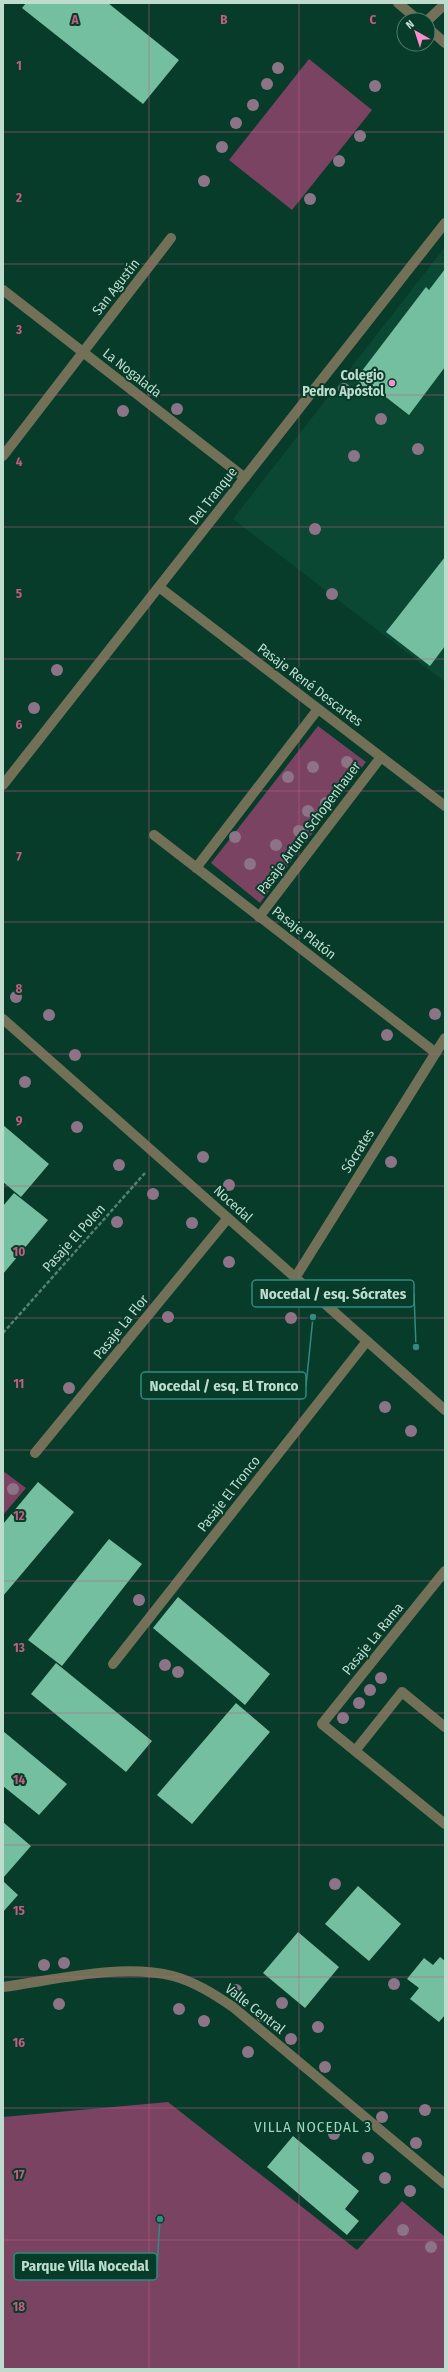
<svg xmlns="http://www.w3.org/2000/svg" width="448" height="2372" viewBox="0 0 448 2372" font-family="'Fira Sans Condensed',sans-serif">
<rect width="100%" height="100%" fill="#073b2a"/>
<path fill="#0b4834" d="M445 247V682L233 519Z"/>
<path fill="#7a4362" d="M309 59 372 110 292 210 229 160Z
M318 726 366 762 260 903 211 863Z
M3 1471 26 1488 3 1515Z
M168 2102 357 2250 402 2201 445 2237V2369H3V2117Z"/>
<path fill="#75bfa1" d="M26 3H108L179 60 143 104 22 8Z
M445 269V367L409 415 369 384 365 388 355 380 426 287 429 290Z
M445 557V646L430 666 386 632Z
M3 1125 49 1164 21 1197 3 1182Z
M14 1193 48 1220 3 1274V1206Z
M38 1482 74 1512 3 1596V1524Z
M109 1539 142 1564 62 1666 28 1640Z
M178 1597 270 1674 245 1705 153 1628Z
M56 1663 152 1741 126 1772 31 1694Z
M236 1703 270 1732 192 1824 157 1795Z
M3 1731 67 1784 39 1815 3 1786Z
M3 1822 31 1846 3 1878Z
M3 1881 18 1895 3 1912Z
M358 1886 401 1924 369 1961 325 1924Z
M298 1932 339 1967 305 2008 263 1973Z
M440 1957 445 1961V2015L439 2022 410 1999 419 1988 407 1979 424 1958 433 1965Z
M293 2136 359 2191 345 2209 359 2221 347 2235 267 2167Z"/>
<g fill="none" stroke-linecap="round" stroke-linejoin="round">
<path stroke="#558071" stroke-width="2.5" stroke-dasharray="4 2" stroke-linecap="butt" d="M3 1333 145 1173"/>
<path stroke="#727157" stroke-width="10" d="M398 3 418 20
M428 20 445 4
M428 28 445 43
M3 290 245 478
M3 456 171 238
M159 587 445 806
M3 785 445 223
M154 835 436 1053
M196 868 318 709
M259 917 381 757
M3 1019 445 1410
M295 1278 445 1038
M35 1453 228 1218
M445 1571 322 1724 445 1824
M113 1664 367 1341
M355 1751 402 1692 445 1727
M3 1987C55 1980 122 1963 173 1976 195 1982 214 1994 233 2007L445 2184"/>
</g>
<g fill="#8c7486">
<circle cx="278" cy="68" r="6"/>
<circle cx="267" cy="84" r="6"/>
<circle cx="375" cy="86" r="6"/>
<circle cx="253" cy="105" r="6"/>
<circle cx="236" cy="123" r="6"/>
<circle cx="360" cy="136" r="6"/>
<circle cx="222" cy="147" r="6"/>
<circle cx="339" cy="161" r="6"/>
<circle cx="204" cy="181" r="6"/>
<circle cx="310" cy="199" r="6"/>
<circle cx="344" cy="389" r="6"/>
<circle cx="152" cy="390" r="6"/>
<circle cx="177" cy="409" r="6"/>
<circle cx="123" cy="411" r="6"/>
<circle cx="381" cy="419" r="6"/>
<circle cx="418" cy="449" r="6"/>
<circle cx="354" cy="456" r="6"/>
<circle cx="315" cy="529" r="6"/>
<circle cx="332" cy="594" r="6"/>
<circle cx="57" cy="670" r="6"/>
<circle cx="34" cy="708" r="6"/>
<circle cx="347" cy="762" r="6"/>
<circle cx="313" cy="767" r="6"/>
<circle cx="288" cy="777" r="6"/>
<circle cx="326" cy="803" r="6"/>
<circle cx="308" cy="811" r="6"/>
<circle cx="299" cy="831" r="6"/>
<circle cx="235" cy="837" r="6"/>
<circle cx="276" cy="845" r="6"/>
<circle cx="250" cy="864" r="6"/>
<circle cx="16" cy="997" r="6"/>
<circle cx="435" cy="1014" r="6"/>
<circle cx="49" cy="1015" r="6"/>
<circle cx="387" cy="1035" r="6"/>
<circle cx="75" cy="1055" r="6"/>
<circle cx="25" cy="1082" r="6"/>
<circle cx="77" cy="1127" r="6"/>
<circle cx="203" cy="1157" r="6"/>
<circle cx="391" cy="1162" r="6"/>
<circle cx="119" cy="1165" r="6"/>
<circle cx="229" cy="1185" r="6"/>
<circle cx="153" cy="1194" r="6"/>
<circle cx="117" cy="1222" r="6"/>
<circle cx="192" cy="1223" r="6"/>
<circle cx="229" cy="1262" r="6"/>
<circle cx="168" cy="1317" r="6"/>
<circle cx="291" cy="1318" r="6"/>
<circle cx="69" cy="1388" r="6"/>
<circle cx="385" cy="1407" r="6"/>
<circle cx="411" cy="1431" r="6"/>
<circle cx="13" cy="1489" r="6"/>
<circle cx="139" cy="1600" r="6"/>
<circle cx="165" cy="1665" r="6"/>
<circle cx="178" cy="1672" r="6"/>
<circle cx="381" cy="1678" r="6"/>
<circle cx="370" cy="1690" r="6"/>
<circle cx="359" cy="1703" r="6"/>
<circle cx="343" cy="1718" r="6"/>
<circle cx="335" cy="1884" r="6"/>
<circle cx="64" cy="1963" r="6"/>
<circle cx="44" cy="1965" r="6"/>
<circle cx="394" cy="1984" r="6"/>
<circle cx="236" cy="1990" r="6"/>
<circle cx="282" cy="2003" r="6"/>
<circle cx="59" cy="2004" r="6"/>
<circle cx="179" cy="2009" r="6"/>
<circle cx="262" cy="2016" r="6"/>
<circle cx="204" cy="2021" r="6"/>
<circle cx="318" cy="2027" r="6"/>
<circle cx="291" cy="2039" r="6"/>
<circle cx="248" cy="2052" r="6"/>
<circle cx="325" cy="2067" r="6"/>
<circle cx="425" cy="2110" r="6"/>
<circle cx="382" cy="2117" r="6"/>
<circle cx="334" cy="2134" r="6"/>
<circle cx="416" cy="2143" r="6"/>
<circle cx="368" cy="2158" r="6"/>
<circle cx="385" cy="2178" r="6"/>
<circle cx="410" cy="2191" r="6"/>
<circle cx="403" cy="2230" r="6"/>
<circle cx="431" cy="2247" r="6"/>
</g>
<path fill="none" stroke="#c05d83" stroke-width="1" stroke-opacity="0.55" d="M149 3V2369M299 3V2369M3 132H445M3 264H445M3 395H445M3 527H445M3 659H445M3 791H445M3 922H445M3 1054H445M3 1186H445M3 1318H445M3 1450H445M3 1581H445M3 1713H445M3 1845H445M3 1977H445M3 2108H445M3 2240H445"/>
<circle fill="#f890cb" stroke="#073b2a" stroke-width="1.5" cx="392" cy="383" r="4"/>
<g text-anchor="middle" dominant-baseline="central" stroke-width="4" stroke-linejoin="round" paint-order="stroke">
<g font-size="14" fill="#bddcce" stroke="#073b2a">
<text transform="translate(116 287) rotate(-52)">San Agustín</text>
<text transform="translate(132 373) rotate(38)">La Nogalada</text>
<text transform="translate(213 496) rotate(-52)">Del Tranque</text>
<text transform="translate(310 685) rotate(37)">Pasaje René Descartes</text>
<text transform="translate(309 828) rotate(-53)">Pasaje Arturo Schopenhauer</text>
<text transform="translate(304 933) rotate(38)">Pasaje Platón</text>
<text transform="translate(358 1151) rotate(-58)">Sócrates</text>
<text transform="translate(233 1204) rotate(42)">Nocedal</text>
<text transform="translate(74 1238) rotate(-48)">Pasaje El Polen</text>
<text transform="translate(121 1327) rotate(-51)">Pasaje La Flor</text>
<text transform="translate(229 1494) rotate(-52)">Pasaje El Tronco</text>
<text transform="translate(373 1639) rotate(-51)">Pasaje La Rama</text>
<text transform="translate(255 2009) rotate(38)">Valle Central</text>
</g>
<g font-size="14" font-weight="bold" fill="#bddcce" stroke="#073b2a" text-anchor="end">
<text x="384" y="375">Colegio<tspan x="384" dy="16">Pedro Apóstol</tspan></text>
</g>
<g font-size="15" letter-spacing="1" fill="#98d7bc" stroke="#073b2a">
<text x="313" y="2127">VILLA NOCEDAL 3</text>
</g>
</g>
<g font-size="13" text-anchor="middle" font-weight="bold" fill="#c05d83" stroke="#073b2a" stroke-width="4" stroke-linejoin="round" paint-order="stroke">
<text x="75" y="24">A</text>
<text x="224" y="24">B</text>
<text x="373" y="24">C</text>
<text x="19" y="70">1</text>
<text x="19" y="202">2</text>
<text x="19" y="334">3</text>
<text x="19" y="466">4</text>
<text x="19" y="598">5</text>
<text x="19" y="729">6</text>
<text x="19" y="861">7</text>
<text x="19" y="993">8</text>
<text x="19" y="1125">9</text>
<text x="19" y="1256">10</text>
<text x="19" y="1388">11</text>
<text x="19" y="1520">12</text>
<text x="19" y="1652">13</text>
<text x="19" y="1784">14</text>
<text x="19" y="1915">15</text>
<text x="19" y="2047">16</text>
<text x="19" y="2179">17</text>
<text x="19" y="2311">18</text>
</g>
<path fill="none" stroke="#328a81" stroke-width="1.5" d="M416 1347L414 1293M313 1317L306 1386M160 2219L157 2266"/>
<g fill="#328a81" stroke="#073b2a" stroke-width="1.5">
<circle cx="416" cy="1347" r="4"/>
<circle cx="313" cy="1317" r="4"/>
<circle cx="160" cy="2219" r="4"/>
</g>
<g fill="#073b2a" stroke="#328a81" stroke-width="1.5">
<rect x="252" y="1280" width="162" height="27" rx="4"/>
<rect x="141" y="1372" width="165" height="27" rx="4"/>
<rect x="14" y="2253" width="143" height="27" rx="4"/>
</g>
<g font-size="15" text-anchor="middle" font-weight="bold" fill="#bddcce">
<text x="333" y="1299">Nocedal / esq. Sócrates</text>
<text x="224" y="1391">Nocedal / esq. El Tronco</text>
<text x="85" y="2271">Parque Villa Nocedal</text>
</g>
<rect width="448" height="2372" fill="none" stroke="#bddcce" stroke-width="8"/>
<g transform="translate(416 32) rotate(321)"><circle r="19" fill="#073b2a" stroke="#507b6c"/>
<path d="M0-3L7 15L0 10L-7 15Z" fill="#f890cb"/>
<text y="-6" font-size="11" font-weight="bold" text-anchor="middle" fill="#bddcce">N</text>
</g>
</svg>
